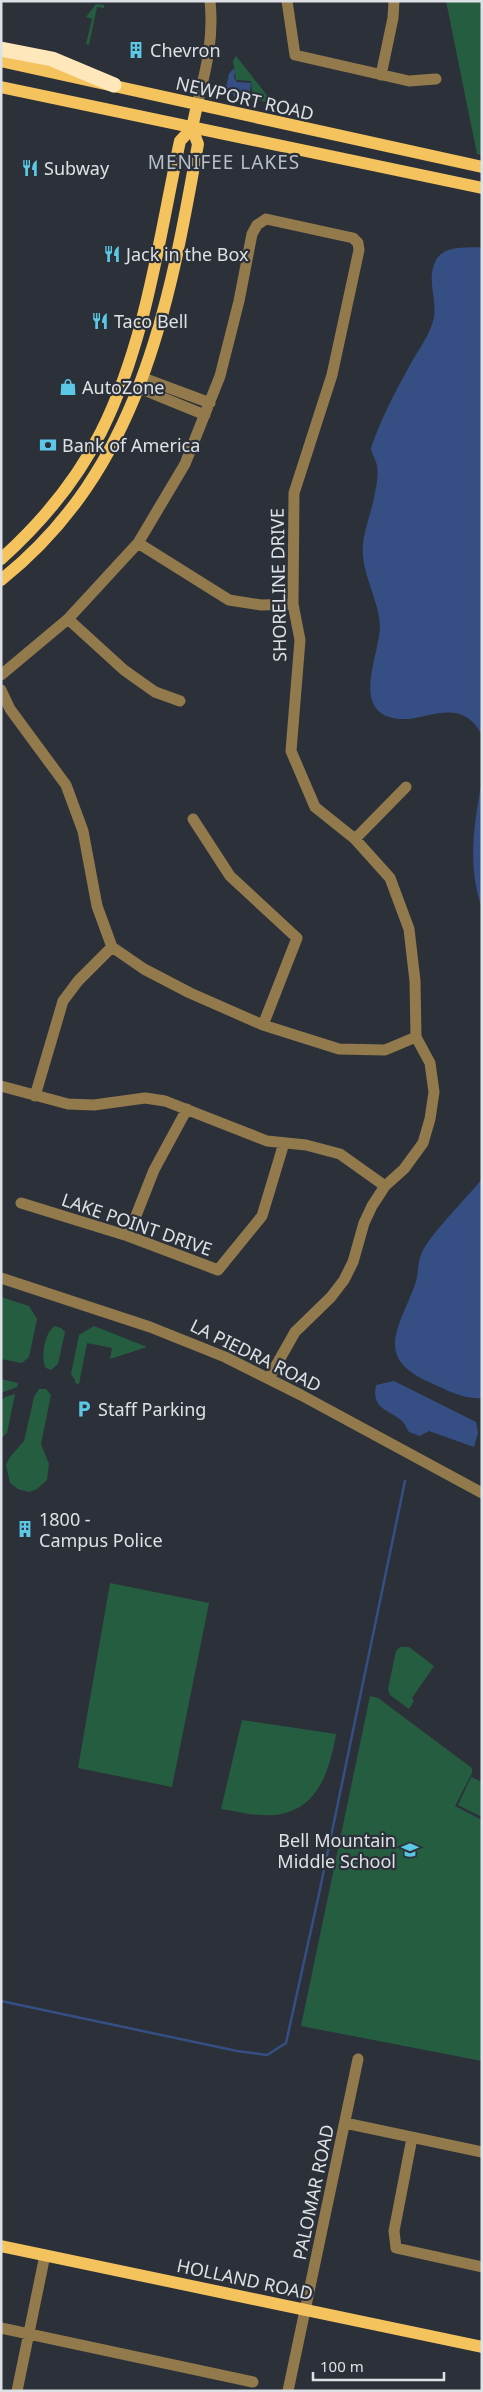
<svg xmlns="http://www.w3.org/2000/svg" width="483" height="2392" viewBox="0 0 483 2392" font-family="'Noto Sans',sans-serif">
<rect width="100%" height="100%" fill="#2c3139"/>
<path fill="#255d41" d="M446 1H482V155L477 154Z
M96 4 104 5V8L97 7 89 45 86 44 92 19 86 17Z
M236 56 270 99 268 101 264 102 253 97 251 81 236 80 233 61Z
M1 1297 29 1306 37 1319 29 1357 22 1363 1 1359Z
M55 1326 61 1328 65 1332 58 1364 51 1370 46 1368C40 1358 45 1331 55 1326Z
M94 1326 147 1347 110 1359 112 1348 87 1343 79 1384 75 1383V1380L71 1374 79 1335Z
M1 1379 18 1383 17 1387 1 1393Z
M39 1389H46L51 1395 41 1444 49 1464 47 1480 37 1489 29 1492 18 1489 10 1483 6 1465 10 1457 24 1441 34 1397Z
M15 1394 7 1433 1 1438 2 1400 5 1397Z
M110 1583 209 1603 172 1787 78 1768Z
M400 1647H409L434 1666 412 1698 414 1701 409 1709 390 1695 388 1689 396 1651Z
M370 1696 378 1698 472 1768V1773L455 1806 482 1820V2061L301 2026Z
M242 1720 336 1734C329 1776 314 1818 263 1815 249 1815 235 1811 221 1809Z
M471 1777 482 1782V1817L458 1805Z"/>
<path fill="#354f84" d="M233 69 235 70 234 78 237 82 251 83 250 92 253 98 251 100 243 96 234 97 231 90 226 87 229 74Z
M482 247V735C458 690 421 728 389 717 353 704 380 653 380 626 379 602 365 580 363 556 361 534 372 514 375 492 377 484 379 470 376 462 374 456 372 455 371 448 381 419 395 392 410 365 418 350 431 334 434 317 437 298 426 279 436 260 445 245 466 248 482 247Z
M482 780V908C467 866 474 824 482 780Z
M482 1179V1398C464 1400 447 1390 431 1383 377 1359 395 1334 413 1290 419 1278 417 1261 423 1250 436 1228 465 1200 482 1179Z
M394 1381 476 1422 478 1433 474 1447 429 1431 420 1436 409 1432C407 1429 405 1424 402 1421 389 1409 371 1410 376 1385Z"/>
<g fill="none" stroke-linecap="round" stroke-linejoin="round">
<path stroke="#354f84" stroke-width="2.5" d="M1 2001 237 2051 267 2055 286 2043 319 1894 405 1481"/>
<path stroke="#927a4d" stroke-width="11" d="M287 1 295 55 409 81 436 79
M381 75 393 18 394 1
M197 105C206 70 214 38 210 1
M143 378 210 403
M139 388 205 415
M138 543 229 600 261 605 293 604
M68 619 124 670 155 692 180 701
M1 675 68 619 138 543 185 464 220 376 239 301 252 234 257 225 266 219 353 238 358 243 359 250 332 375 294 493 293 604 300 640 291 751 315 807 355 839 390 878 409 929 415 981 416 1037 430 1063 434 1092 430 1119 423 1143 404 1169 385 1186 372 1206 364 1223 353 1262 344 1280 331 1297 295 1332 269 1378
M1 690 10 709 66 785 83 831 97 906 112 947 144 969 190 993 263 1025 339 1049 385 1050 416 1037
M193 819 230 876 297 938 263 1025
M355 839 406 787
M1 1086 68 1104 94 1105 145 1098 165 1101 267 1141 306 1145 340 1154 385 1186
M35 1096 63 1001 78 981 112 947
M21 1203 128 1236 218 1270 262 1216 284 1143
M128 1236 154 1170 187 1109
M1 1278 150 1327 225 1357 301 1395 482 1493
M345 2123 482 2152
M412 2138 394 2231 396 2248 482 2267
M1 2328 253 2382
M17 2391 45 2255
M288 2391 358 2059"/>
<path stroke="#f4c35e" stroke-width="12" d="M1 61 482 167
M1 87 482 188
M1 559C41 523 77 480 101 432 146 342 159 238 180 141L192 128
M1 580C139 470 169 308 198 144L192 128 197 105
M1 2246 482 2347"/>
<path stroke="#fde7bb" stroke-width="15" d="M1 49 52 59 114 85"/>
</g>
<defs>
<g id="building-bare" transform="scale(1.35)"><path d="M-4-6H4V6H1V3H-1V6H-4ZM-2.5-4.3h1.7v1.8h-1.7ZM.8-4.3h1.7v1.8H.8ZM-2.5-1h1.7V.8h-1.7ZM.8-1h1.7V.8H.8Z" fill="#5bc8e6" stroke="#2c3139" stroke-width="2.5" paint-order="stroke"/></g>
<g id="restaurant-bare" transform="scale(1.35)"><path d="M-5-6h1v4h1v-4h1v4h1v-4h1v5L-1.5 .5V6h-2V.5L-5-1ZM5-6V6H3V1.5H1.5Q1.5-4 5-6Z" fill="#5bc8e6" stroke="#2c3139" stroke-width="2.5" paint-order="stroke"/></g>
<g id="shop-bare" transform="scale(1.35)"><path d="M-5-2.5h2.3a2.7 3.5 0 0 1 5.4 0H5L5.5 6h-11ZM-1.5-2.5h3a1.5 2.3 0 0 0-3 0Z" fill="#5bc8e6" stroke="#2c3139" stroke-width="2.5" paint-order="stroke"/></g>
<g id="bank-bare" transform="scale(1.35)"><path d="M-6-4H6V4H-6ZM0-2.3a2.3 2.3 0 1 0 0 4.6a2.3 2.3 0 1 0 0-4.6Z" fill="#5bc8e6" stroke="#2c3139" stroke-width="2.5" paint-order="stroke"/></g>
<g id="parking-bare" transform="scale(1.35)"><path d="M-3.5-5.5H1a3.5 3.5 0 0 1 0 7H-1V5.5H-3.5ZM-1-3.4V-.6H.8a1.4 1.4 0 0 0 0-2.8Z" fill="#5bc8e6" stroke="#2c3139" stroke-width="2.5" paint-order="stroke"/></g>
<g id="school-bare" transform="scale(1.35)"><path d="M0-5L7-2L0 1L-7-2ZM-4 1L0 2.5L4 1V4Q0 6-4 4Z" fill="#5bc8e6" stroke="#2c3139" stroke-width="2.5" paint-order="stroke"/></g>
</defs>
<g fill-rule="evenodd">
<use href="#building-bare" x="136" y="50"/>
<use href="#restaurant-bare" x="30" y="168"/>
<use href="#restaurant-bare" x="112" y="254"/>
<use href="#restaurant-bare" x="100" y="321"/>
<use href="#shop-bare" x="68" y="387"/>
<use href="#bank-bare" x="48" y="445"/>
<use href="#parking-bare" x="84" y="1409"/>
<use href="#building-bare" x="25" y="1529"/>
<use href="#school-bare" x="410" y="1850"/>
</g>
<g text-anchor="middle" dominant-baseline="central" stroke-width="4.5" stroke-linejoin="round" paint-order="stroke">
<g font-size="18" fill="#dde1e6" stroke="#2c3139" text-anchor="start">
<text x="150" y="50">Chevron</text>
<text x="44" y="168">Subway</text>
<text x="126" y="254">Jack in the Box</text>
<text x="114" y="321">Taco Bell</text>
<text x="82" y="387">AutoZone</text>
<text x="62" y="445">Bank of America</text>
<text x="98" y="1409">Staff Parking</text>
<text x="39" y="1519">1800 -<tspan x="39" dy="21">Campus Police</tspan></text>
<text x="396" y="1840" text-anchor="end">Bell Mountain<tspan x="396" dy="21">Middle School</tspan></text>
</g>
<g font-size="18" fill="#dde1e6" stroke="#2c3139">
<text transform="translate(245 98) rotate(13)">NEWPORT ROAD</text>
<text transform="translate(278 585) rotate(-91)">SHORELINE DRIVE</text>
<text transform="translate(137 1224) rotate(19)">LAKE POINT DRIVE</text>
<text transform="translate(256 1355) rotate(26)">LA PIEDRA ROAD</text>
<text transform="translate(313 2192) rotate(-78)">PALOMAR ROAD</text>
<text transform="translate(245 2279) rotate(12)">HOLLAND ROAD</text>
</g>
<g font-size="19" letter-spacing="1" fill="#b8bfca" stroke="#2c3139">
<text x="224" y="162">MENIFEE LAKES</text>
</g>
</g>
<rect width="483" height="2392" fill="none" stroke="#dde1e6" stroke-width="5"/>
<path d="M313 2372v8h131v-8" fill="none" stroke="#dde1e6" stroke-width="2.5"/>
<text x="320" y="2372" font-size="15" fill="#dde1e6" stroke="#2c3139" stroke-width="4" paint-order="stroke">100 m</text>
</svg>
